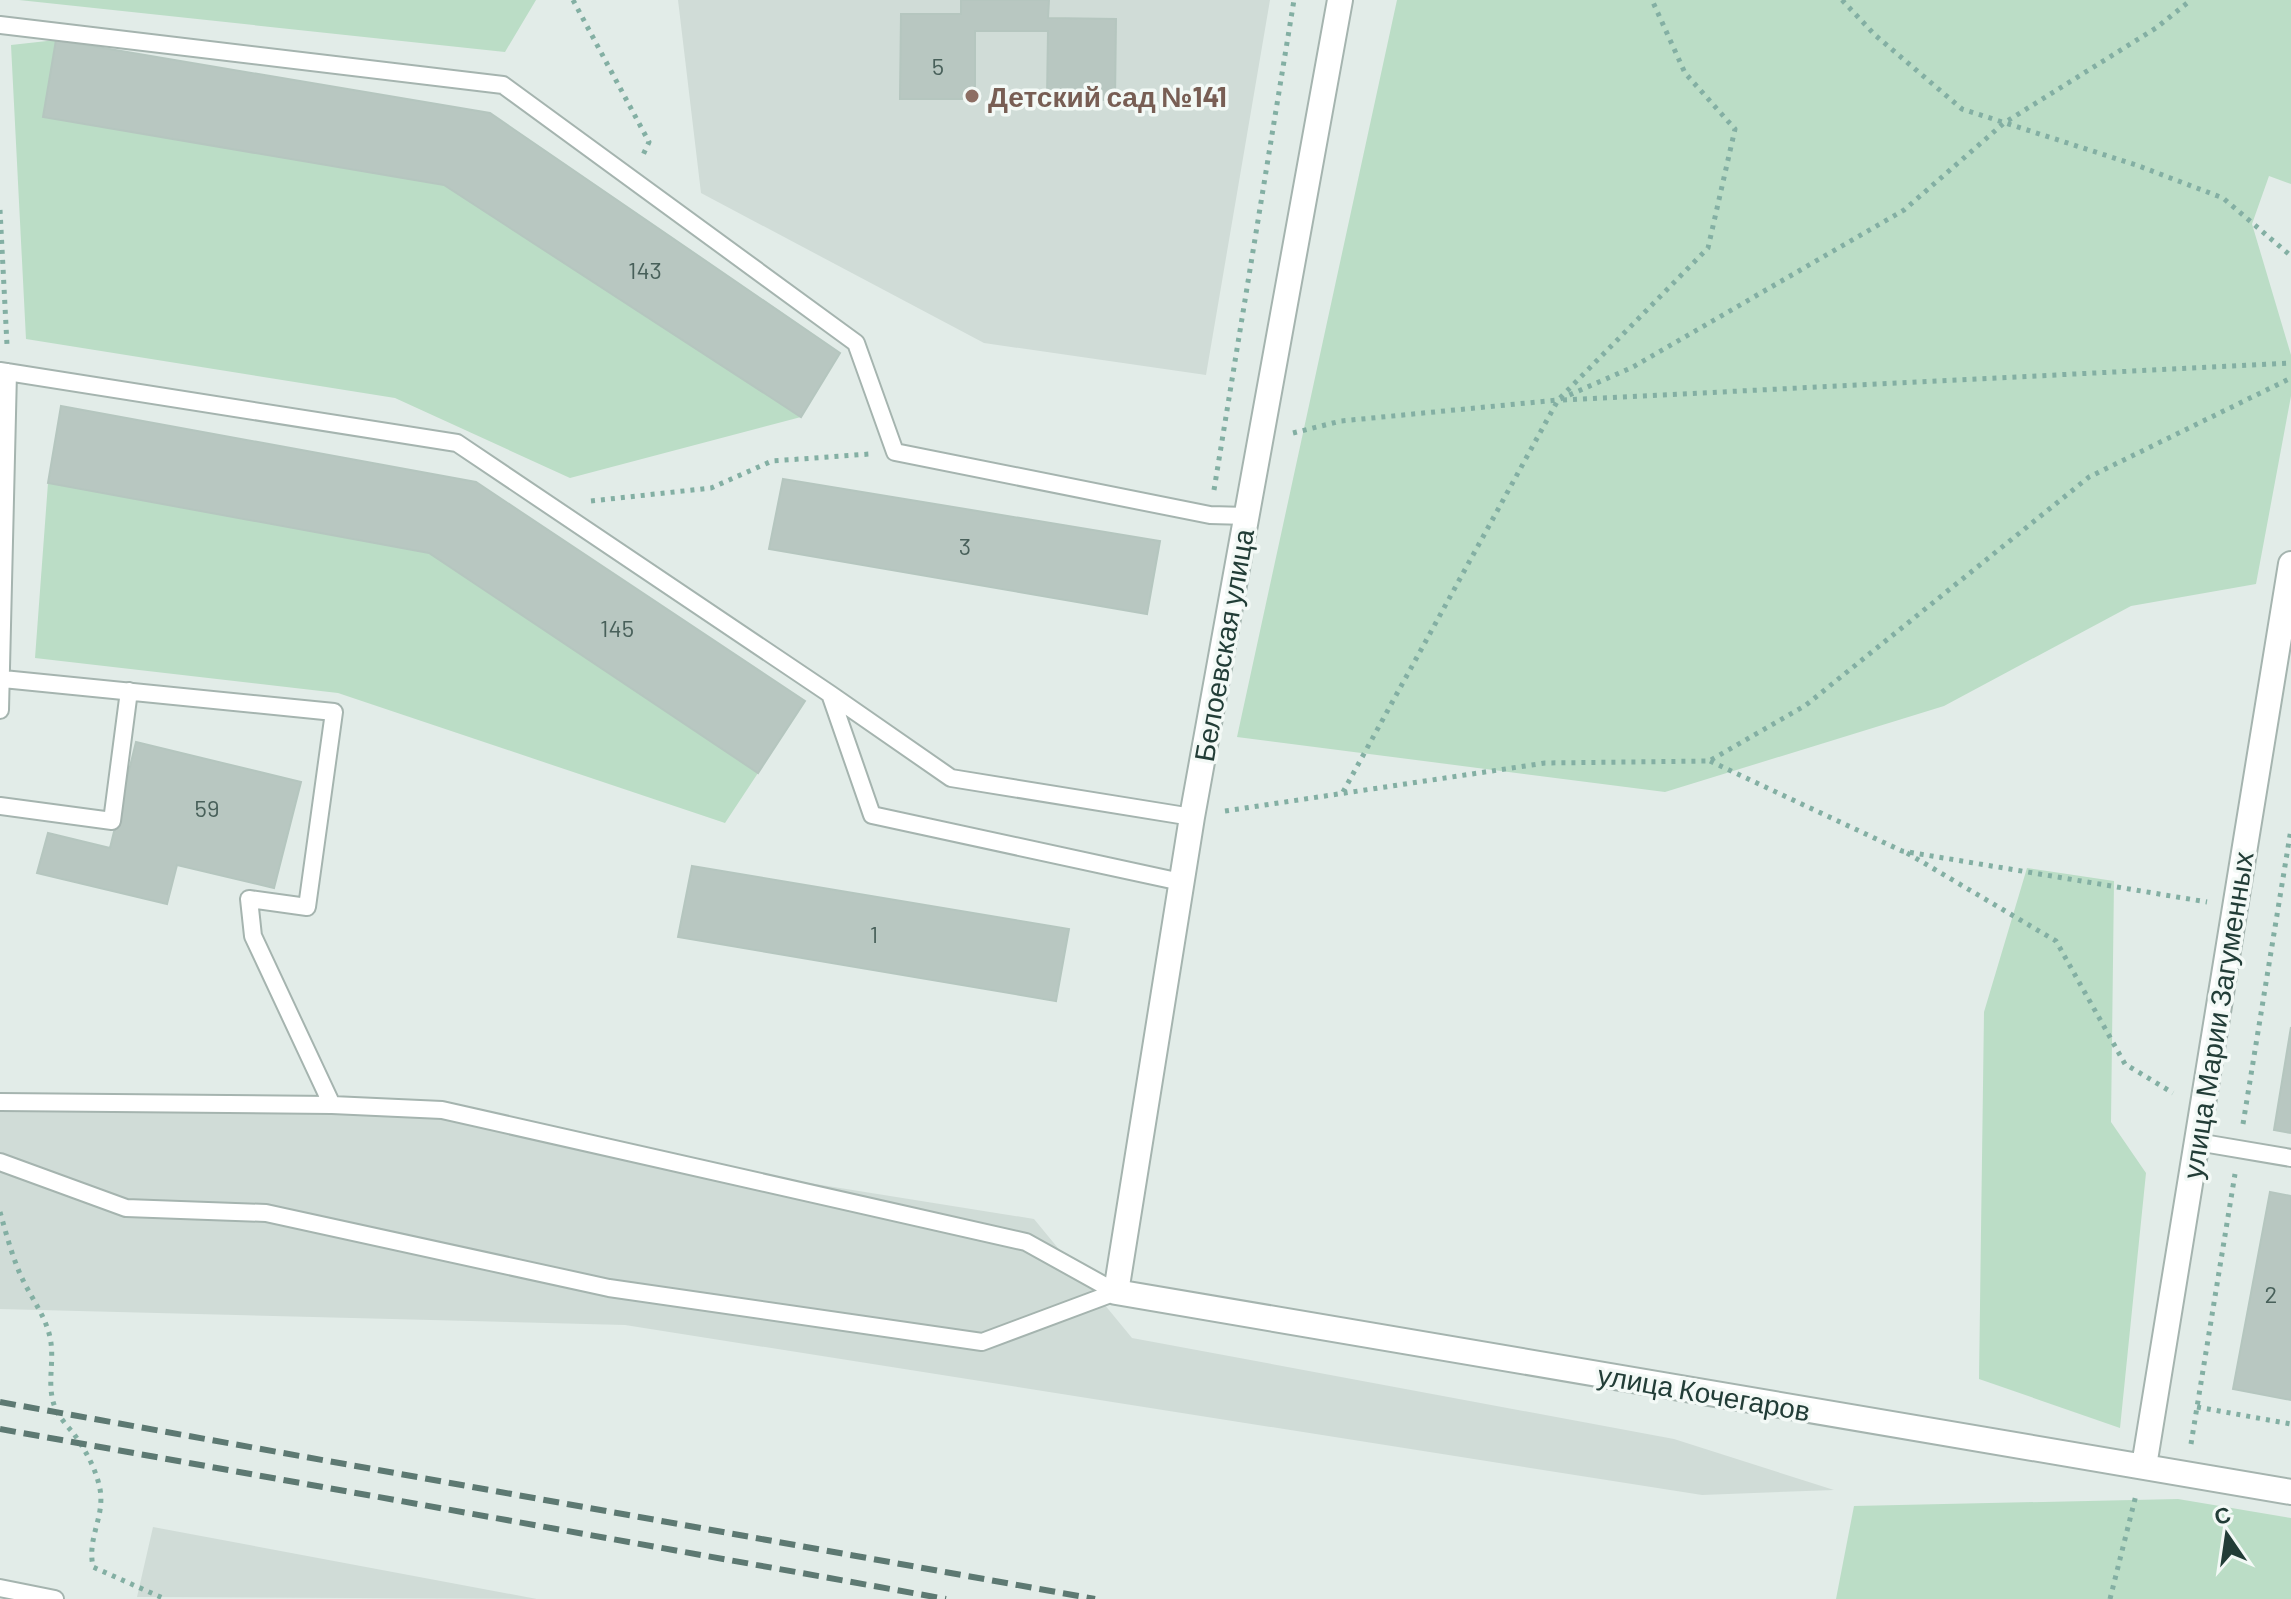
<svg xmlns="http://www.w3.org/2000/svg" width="2291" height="1599" viewBox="0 0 2291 1599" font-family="Barlow,sans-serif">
<rect width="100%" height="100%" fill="#e2ece8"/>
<path fill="#d0dcd7" d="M678 0H1270L1206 375 984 343 701 193Z
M115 1110 416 1114 734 1171 1034 1219 1132 1338 1674 1439 1834 1490 1702 1495 625 1325 0 1309V1112Z
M153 1527 537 1599 137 1597Z"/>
<path fill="#bbddc6" d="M19 0H536L505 52Z
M1397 0H2291V184L2269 176 2252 224 2291 355V396L2256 584 2131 606 1944 706 1665 792 1237 737Z
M56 40 43 117 444 185 801 417 570 478 395 398 26 339 11 45Z
M48 483 429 553 758 773 725 823 338 693 35 658Z
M2027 868 2114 881 2111 1122 2146 1173 2120 1428 1979 1379 1984 1012Z
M2178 1499 2291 1518V1599H1836L1854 1506Z"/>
<path fill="#b8c7c1" stroke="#b5c6bf" stroke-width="2" d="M961 0H1049L1048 18 1116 19 1115 100 1047 99 1048 31H975V99H900L901 14H961Z
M56 40 490 113 840 353 801 417 444 185 43 117Z
M61 406 476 482 805 701 758 773 429 553 48 483Z
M783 479 1160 541 1147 614 769 549Z
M136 742 301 782 274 888 177 865 167 904 37 873 48 833 110 848Z
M692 866 1069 929 1056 1001 678 937Z
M2291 1027V1133L2274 1130Z
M2270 1192 2291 1196V1400L2233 1389Z"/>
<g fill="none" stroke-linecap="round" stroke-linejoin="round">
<g stroke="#a5b4af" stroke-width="20">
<path id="lane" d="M0 25 503 85 856 343 895 452 1210 515 1247 516
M0 371 457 443 830 694 951 778 1192 817
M3 679 334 712 307 907 249 899 253 936 332 1105
M830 694 872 815 1181 882
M0 710 8 372
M0 806 112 821 129 691
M0 1102 332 1105 442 1110 1026 1242 1116 1292
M2197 1142 2291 1158
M0 1162 126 1208 266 1213 609 1288 982 1342 1116 1292
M0 1588 55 1599"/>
</g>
<g stroke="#a5b4af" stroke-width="28">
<path id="street" d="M1340 0 1192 817 1116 1292 2291 1492
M2144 1466 2291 564"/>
</g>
<path stroke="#83afa3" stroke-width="5" stroke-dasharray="4 6" stroke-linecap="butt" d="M573 0 649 142 643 155
M1842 0 1875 35 1962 109 2139 166 2223 198 2291 256
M0 210 7 345
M1563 400 2291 363
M1293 433 1341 421 1558 400 1633 367 1904 210 2004 123 2156 28 2191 0
M1214 490 1294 0
M591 501 711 488 772 461 870 454
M1710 761 1902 851 2207 902
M1343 792 1558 400 1708 248 1735 129 1685 73 1652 0
M1225 811 1545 763 1709 761 1806 705 2089 477 2291 378
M1907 853 2056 941 2125 1064 2173 1093
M2243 1124 2291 829
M0 1212C6 1233 12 1256 21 1276 31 1298 48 1319 51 1343 54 1366 46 1387 56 1410 60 1418 68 1427 74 1434 86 1451 96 1469 100 1489 105 1518 87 1536 93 1567L165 1599
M2197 1407 2291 1424
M2191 1444 2235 1174
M2110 1599 2136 1495"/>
<use href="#lane" stroke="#fff" stroke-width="16"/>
<use href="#street" stroke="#fff" stroke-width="24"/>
<path stroke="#5d7972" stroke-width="6" stroke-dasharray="16 8" stroke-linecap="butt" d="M0 1402 1095 1599
M0 1429 946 1599"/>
</g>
<circle fill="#8d6e63" stroke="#f3f9f6" stroke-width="3" cx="972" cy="96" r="8"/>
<g text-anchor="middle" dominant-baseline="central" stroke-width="7" stroke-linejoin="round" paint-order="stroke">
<g font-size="24" fill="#48605a">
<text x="938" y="65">5</text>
<text x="645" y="269">143</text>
<text x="965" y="545">3</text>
<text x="617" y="627">145</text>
<text x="207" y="807">59</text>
<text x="874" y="933">1</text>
<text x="2271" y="1293">2</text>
</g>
<g font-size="28" font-weight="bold" fill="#785e54" stroke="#f3f9f6" text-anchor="start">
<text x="988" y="96">Детский сад №141</text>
</g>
<g font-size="28" fill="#223d37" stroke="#f3f9f6">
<text transform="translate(1223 645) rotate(-80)">Белоевская улица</text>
<text transform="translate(2217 1015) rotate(-81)">улица Марии Загуменных</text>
<text transform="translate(1704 1392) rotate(10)">улица Кочегаров</text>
</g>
</g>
<g transform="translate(2227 1535) rotate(347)" stroke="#f3f9f6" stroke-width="6" paint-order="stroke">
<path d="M0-6L14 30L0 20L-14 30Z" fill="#223d37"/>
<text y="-12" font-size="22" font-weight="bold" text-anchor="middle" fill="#223d37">С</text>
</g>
</svg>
